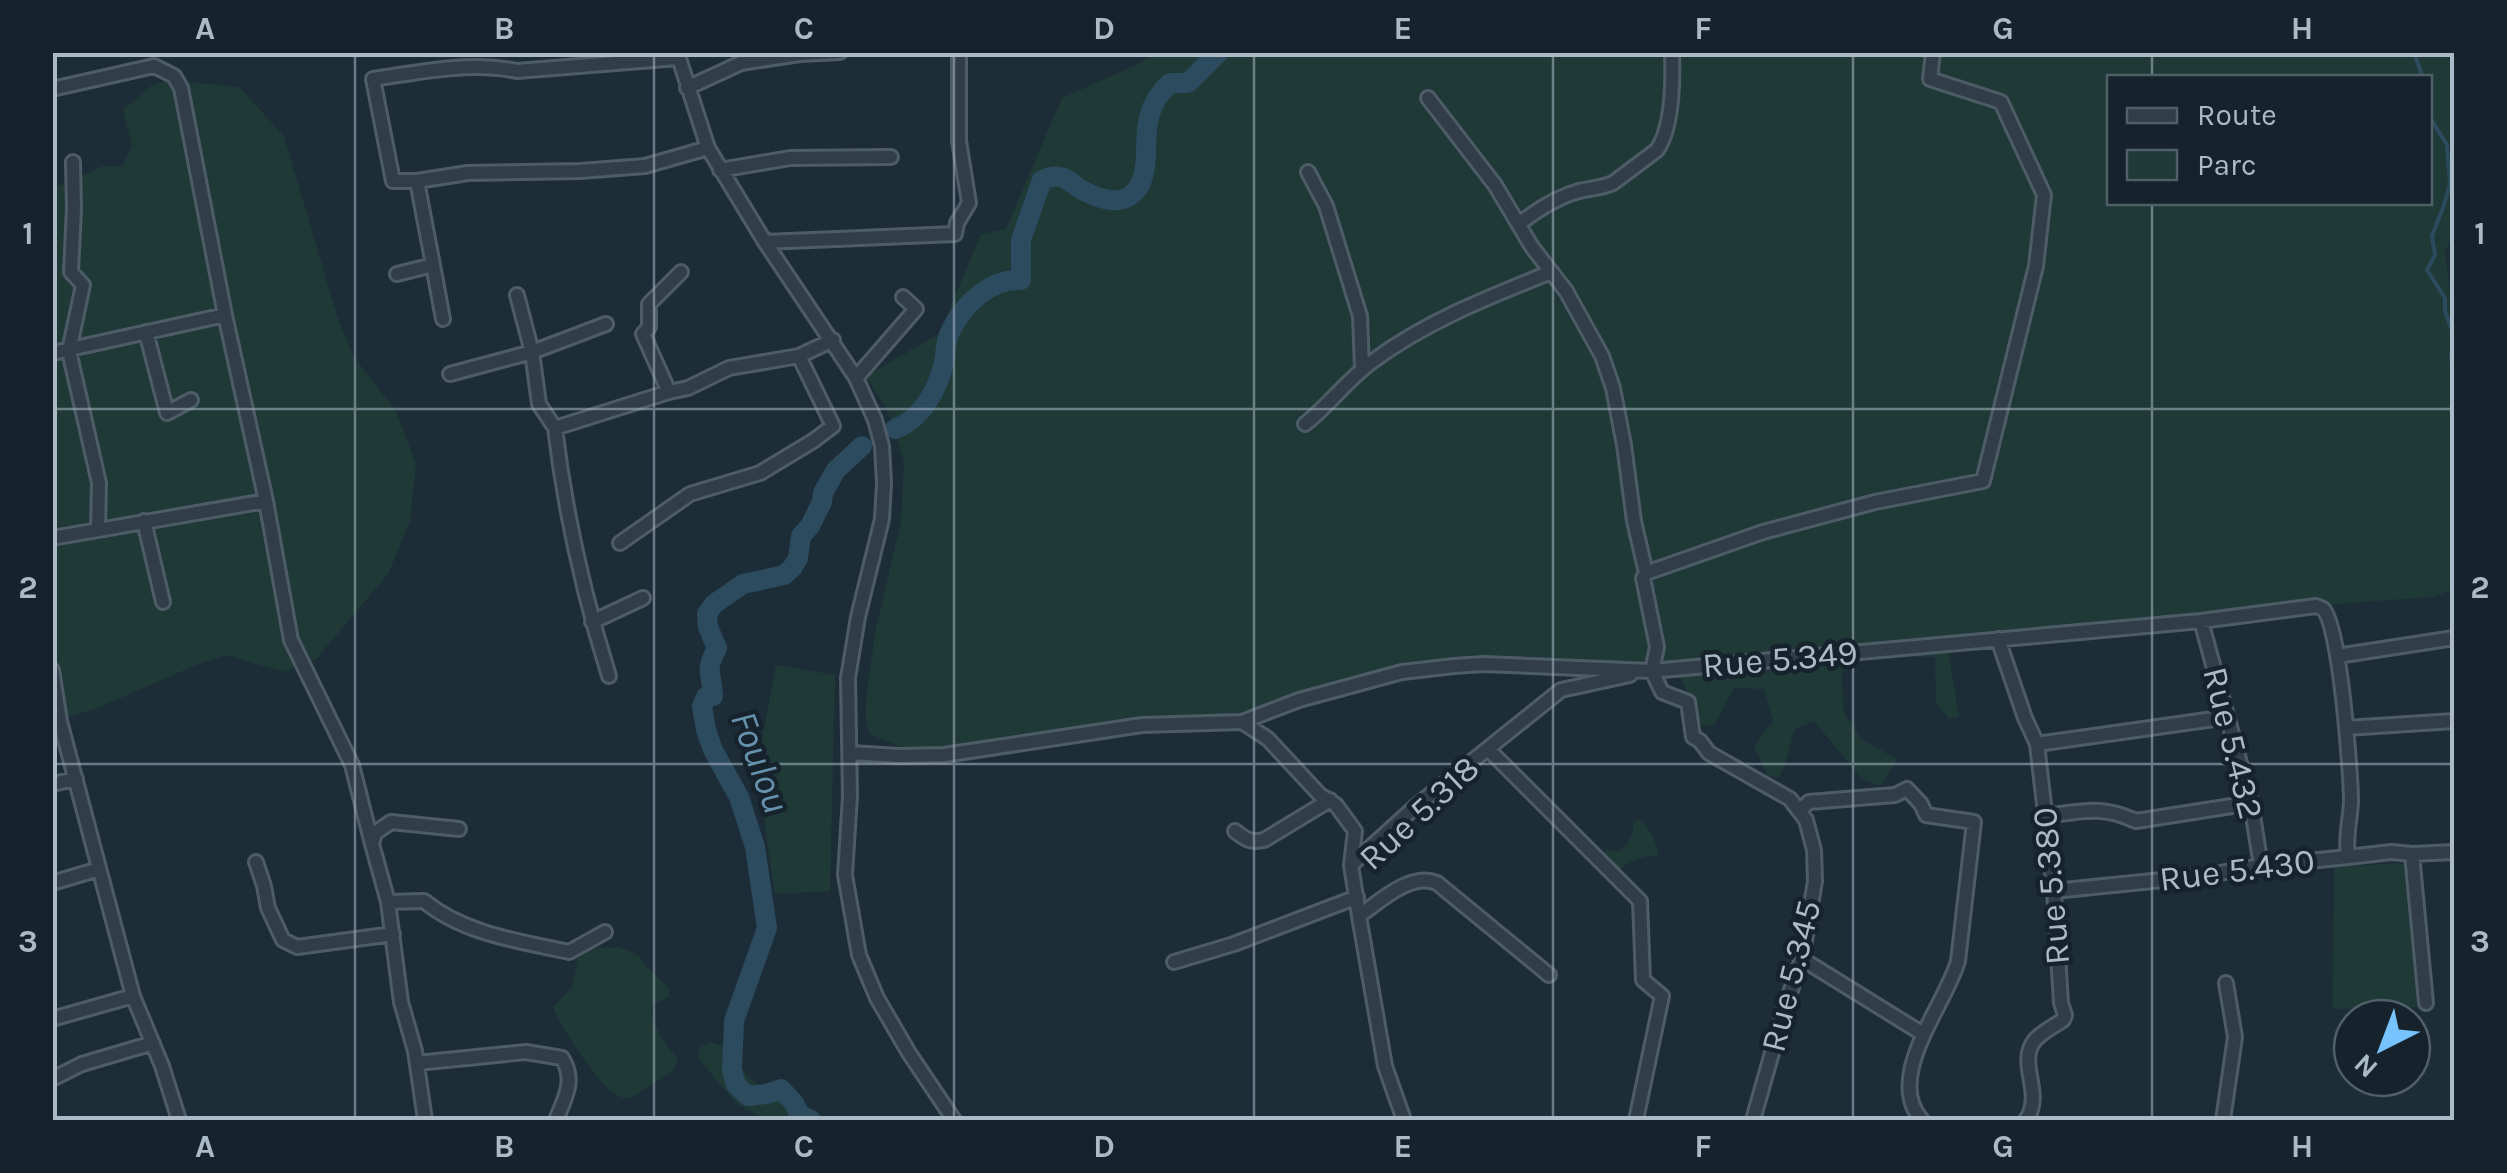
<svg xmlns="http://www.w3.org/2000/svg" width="2507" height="1173" viewBox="0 0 2507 1173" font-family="Karla,sans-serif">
<rect width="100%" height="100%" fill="#1d2d38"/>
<path fill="#1f3937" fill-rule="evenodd" d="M2446 52 2454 70V232L2445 251 2451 303 2454 307V589L2432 597 2114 620 1957 649 1949 655 1959 716 1949 719 1936 702 1935 657 1857 656 1842 673 1843 711 1861 739 1897 759 1881 786 1862 779 1814 721 1795 729 1783 770 1777 778 1767 775 1754 746 1773 721 1764 689 1734 688 1714 725 1702 726 1680 675 1671 667 1395 670 1237 713 920 751 908 750 870 734 866 722V701L875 632 901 522 904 461 888 412 866 376 939 334 981 234 1006 229 1062 98 1138 64 1156 53ZM2110 78H2430V202H2110Z
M169 80 239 87 284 136 338 319 354 357 396 411 416 464 410 521 388 574 316 659 284 672 227 655 201 663 95 709 53 721V188L104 166H122L132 146 123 110 151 86Z
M776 665 835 675 830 891 775 894 766 835 760 750Z
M1639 819C1648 824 1659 847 1658 856 1641 854 1628 863 1614 873L1603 855 1606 849 1618 852C1630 843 1632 837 1634 823Z
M2405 863 2417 1007 2333 1009 2334 867Z
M619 947 637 954 649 969 669 988V997C667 998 655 1003 653 1005 644 1018 670 1049 678 1060L673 1071 631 1098C623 1098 623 1098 615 1094 597 1083 561 1027 553 1007L572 987 580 949Z
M708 1043C729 1042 736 1064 749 1077 769 1099 807 1109 834 1120H767L737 1104 698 1058 699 1048Z"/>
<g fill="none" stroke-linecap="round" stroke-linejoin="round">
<path stroke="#2c4b5f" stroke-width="4" d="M2414 52 2423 78
M2430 109 2431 119 2447 145 2450 184 2444 205 2432 236 2435 255 2427 270 2445 298V311L2454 336
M2454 345 2451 356 2454 383"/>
<path stroke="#2c4b5f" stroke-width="20" d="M895 429C922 419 938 389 944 362 946 353 945 341 950 332 963 305 990 278 1021 280V240L1042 180C1050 177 1056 175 1064 178 1071 181 1077 188 1084 191 1122 211 1145 198 1146 155 1146 126 1147 104 1170 83H1188L1219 52
M811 1120 800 1115 794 1103 781 1089 766 1094 748 1096 736 1085 732 1070 734 1021 767 928 755 847 739 797 713 750 706 730 702 706 706 697 713 696C712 673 704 672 717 648L708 627 707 614 714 604 743 584 784 575 792 568 798 558 801 536 810 526 822 502 823 493 836 470 862 446"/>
<g stroke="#4e5c67" stroke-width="18">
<path id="minor" d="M677 52 708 148 765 242 856 378 875 420 882 446 884 483 882 519 858 617 848 678 850 796 845 875 859 955 877 998 909 1053 954 1120
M678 58 517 71C469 61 421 72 373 79L393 181H417L468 173 580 171 645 166 708 148
M687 88 741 63 800 54 840 52
M52 89 154 66 174 76 181 88 225 315 266 501 291 640 352 765 372 844
M1428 98 1495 185 1532 247 1566 291 1602 356 1613 388 1624 445 1634 521 1646 573 1643 578 1657 647 1652 671
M73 162 74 209 71 272 83 285 69 351 99 483 98 529
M720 170 790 158 891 157
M1308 172 1326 206 1360 316 1362 369
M1519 224C1537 210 1557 197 1579 191 1591 188 1602 188 1613 183L1657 150C1673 127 1673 80 1672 52
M765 242 955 234 957 223 969 203 959 141V52
M433 265 443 319
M681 272 649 304V327L643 334 669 392 688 388 729 368 799 356 833 340
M397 274 433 265 417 181
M517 295 532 352 539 404 555 428
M146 332 167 413 191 400
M52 353 225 315
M450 374 532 352 606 324
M856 378 916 309 903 297
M1305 424C1329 405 1348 379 1373 361 1427 321 1489 297 1551 272
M144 521 163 602
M52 538 266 501
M620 543 690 494 760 473 813 441 833 426 799 356
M1646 573 1763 532 1875 502 1983 481 2036 266 2044 195 2001 102 1930 79 1933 52
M2201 621 2251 803 2261 866
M592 622 643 598
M1998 639 2025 718 2037 744 2054 891 2061 1003 2065 1015 2063 1020C2054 1026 2042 1032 2035 1040 2016 1063 2045 1093 2026 1120
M2337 656 2454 638
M52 670 60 721 133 996 162 1066 179 1120
M1652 671 1662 692 1688 702 1693 737 1700 741 1709 753 1790 799 1806 820 1814 850 1815 881 1802 959 1785 1007 1753 1120
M609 676C584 596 565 512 555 428L669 392
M1242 722 1268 739 1320 795 1336 805 1355 831 1351 865 1359 916 1385 1066 1404 1120
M2346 728 2454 721
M2037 744 2228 717
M1488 749 1640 901 1643 980 1662 996 1636 1120
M850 753 900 756 944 755 1142 725 1242 722 1299 700 1402 672 1454 666 1484 664 1652 671 2201 621 2316 606C2319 607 2321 608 2323 609 2340 624 2351 775 2351 802 2350 821 2345 838 2348 857L2261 866 2202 876 2054 891
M52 784 76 779
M1800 810 1809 802 1895 795 1907 789 1921 804 1926 815 1974 822 1958 961C1946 1004 1883 1078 1922 1120
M2046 816C2082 811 2102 805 2136 821L2251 803
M1235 831C1245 839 1250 843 1264 840L1330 800
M2412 854 2426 1003
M2348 857 2391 852 2412 854 2454 852
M256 862 264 886 268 908 283 940 297 947 393 934
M1351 865 1415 807 1561 690 1630 675
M52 883 99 869
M388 902 424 901C464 934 519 941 569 952L605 932
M1359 916C1380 901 1411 872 1437 883L1549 975
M1802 959 1923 1034
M1174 962 1234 944 1357 897
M52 1019 133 996
M417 1063 526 1052 562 1058C576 1080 565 1098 556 1120
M52 1079 82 1064 153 1043
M425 1120 415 1051 401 1002 388 902 372 844 375 833 391 822 459 829
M2223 1120 2235 1037 2226 983"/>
</g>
<use href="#minor" stroke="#313e48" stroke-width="12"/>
</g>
<path fill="none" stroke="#aabac6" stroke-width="2.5" stroke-opacity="0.55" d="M355 52V1120M654 52V1120M954 52V1120M1254 52V1120M1553 52V1120M1853 52V1120M2152 52V78M2152 202V1120M52 409H2454M52 764H2454"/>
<g text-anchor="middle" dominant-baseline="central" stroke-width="9" stroke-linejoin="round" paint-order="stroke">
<g font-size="35" fill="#aabac6" stroke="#16232c">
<text transform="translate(1780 659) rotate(-5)">Rue 5.349</text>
<text transform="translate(2233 743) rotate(76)">Rue 5.432</text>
<text transform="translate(1419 813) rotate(-43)">Rue 5.318</text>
<text transform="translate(2237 870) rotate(-7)">Rue 5.430</text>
<text transform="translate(2051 886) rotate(-95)">Rue 5.380</text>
<text transform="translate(1791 976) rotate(-76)">Rue 5.345</text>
</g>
<g font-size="38" font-style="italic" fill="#6792ad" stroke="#16232c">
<text transform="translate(760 762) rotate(70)">Foulou</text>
</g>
</g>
<rect width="2507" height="1173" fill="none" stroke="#16232c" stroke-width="110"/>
<rect x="2107" y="75" width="325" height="130" fill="#16232c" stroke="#515f6a" stroke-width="2.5"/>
<rect x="2127" y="108" width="50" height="15" fill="#313e48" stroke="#515f6a" stroke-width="2.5"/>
<text x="2197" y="125" font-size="30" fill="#aabac6">Route</text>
<rect x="2127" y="150" width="50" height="30" fill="#1f3937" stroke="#515f6a" stroke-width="2.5"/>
<text x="2197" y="175" font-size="30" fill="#aabac6">Parc</text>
<g transform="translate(2382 1048) rotate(222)"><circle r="48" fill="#16232c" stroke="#515f6a" stroke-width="2.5"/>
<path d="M0-8L18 38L0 25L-18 38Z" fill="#76c3ff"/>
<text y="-15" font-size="28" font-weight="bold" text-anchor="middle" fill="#aabac6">N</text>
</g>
<rect x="55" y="55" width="2397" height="1063" fill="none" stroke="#aabac6" stroke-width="4"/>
<g font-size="32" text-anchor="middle" font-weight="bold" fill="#aabac6">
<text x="205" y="39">A</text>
<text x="504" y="39">B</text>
<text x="804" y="39">C</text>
<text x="1104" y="39">D</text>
<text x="1403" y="39">E</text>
<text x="1703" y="39">F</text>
<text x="2003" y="39">G</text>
<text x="2302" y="39">H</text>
<text x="28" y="244">1</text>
<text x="2480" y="244">1</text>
<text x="28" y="598">2</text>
<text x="2480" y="598">2</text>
<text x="28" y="952">3</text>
<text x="2480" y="952">3</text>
<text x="205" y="1157">A</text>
<text x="504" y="1157">B</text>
<text x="804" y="1157">C</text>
<text x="1104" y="1157">D</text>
<text x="1403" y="1157">E</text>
<text x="1703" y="1157">F</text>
<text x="2003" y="1157">G</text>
<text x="2302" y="1157">H</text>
</g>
</svg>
